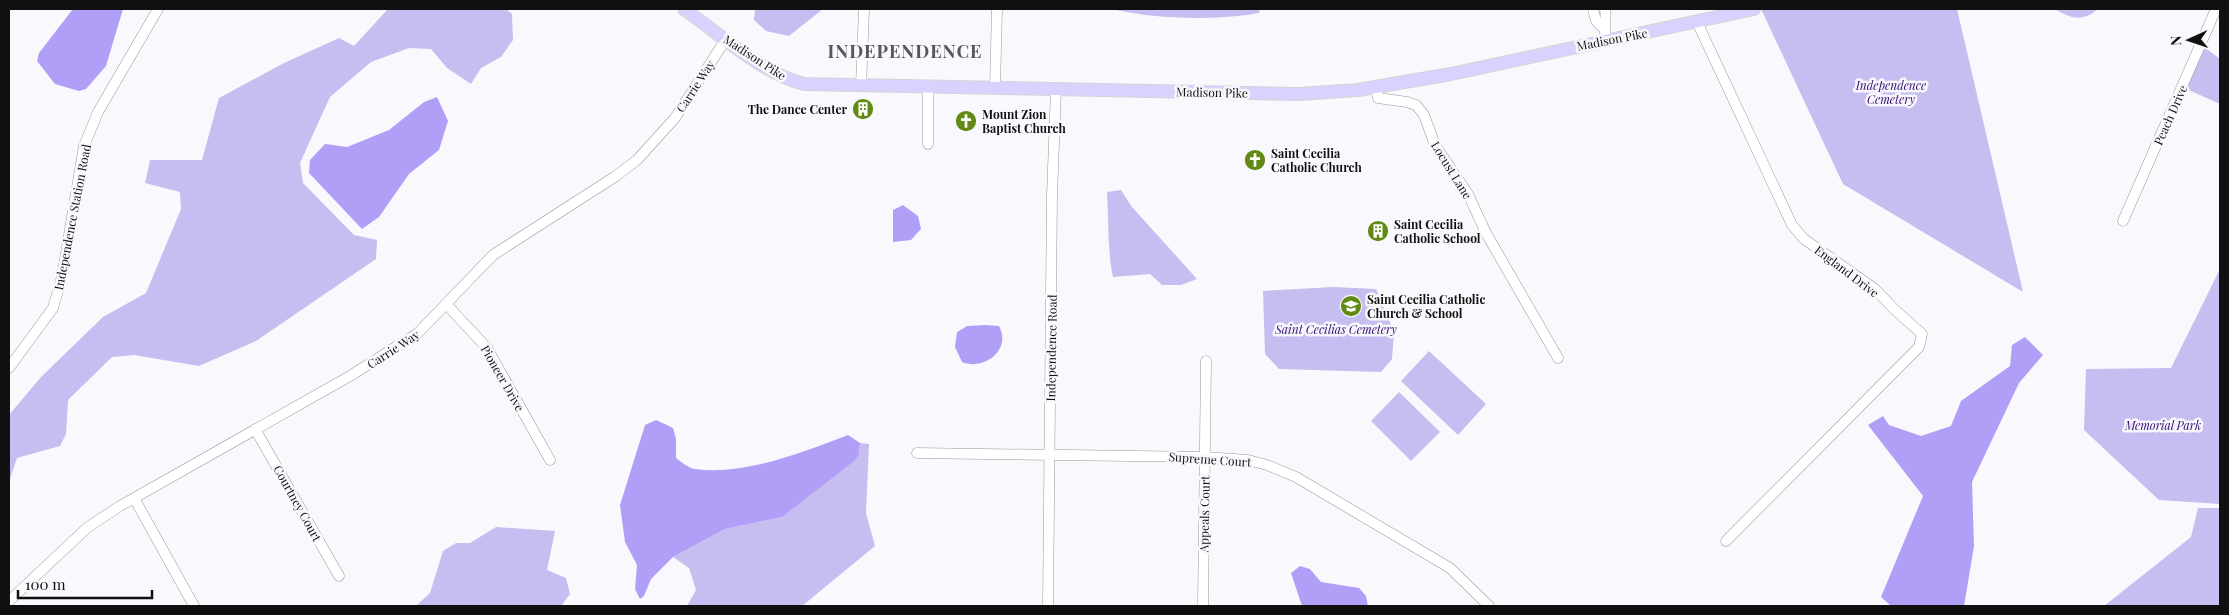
<svg xmlns="http://www.w3.org/2000/svg" width="2229" height="615" viewBox="0 0 2229 615" font-family="'Playfair Display',serif">
<rect width="100%" height="100%" fill="#f9f9fd"/>
<path fill="#c6bdf1" d="M388 9H506L512 14 513 40 501 57 481 68 471 84 447 68 431 49 409 48 371 62 330 97 300 163 303 183 354 235 377 240 376 259 256 341 199 366 134 355 112 357 68 400 66 434 60 446 17 458 9 482V415L41 377 103 317 146 293 181 209 180 192 145 183 150 160H202L219 98 284 63 339 38 354 46Z
M755 9H823L789 36 766 31 754 20Z
M1111 9H1260L1259 13C1214 21 1156 19 1111 9Z
M1761 9H1957L2023 292 1843 184Z
M2055 9H2098C2083 22 2071 19 2055 9Z
M2202 45 2220 59V104L2182 87Z
M1121 190 1132 207 1197 279 1181 285H1162L1150 274 1113 277C1107 249 1109 221 1107 192Z
M2220 269V504L2159 500 2084 430 2086 369 2171 368Z
M1333 287 1376 289 1394 332 1392 359 1381 372 1279 369 1265 354 1263 291Z
M1429 351 1486 404 1458 435 1401 381Z
M1399 392 1440 432 1411 461 1371 421Z
M860 443 869 444 866 513 875 546 802 606H687L696 590 689 568 673 557 725 529 782 517 859 454Z
M2198 508H2220V606H2104L2191 537Z
M496 527 555 531 547 570 566 578 570 594 561 606H416L430 593 443 551 456 543H470Z"/>
<path fill="#b19ef7" d="M73 9H123L106 66 86 89 79 91 55 84 37 61 39 53Z
M437 97 448 121 439 150 409 174 379 217 362 229 309 173 310 160 325 144 347 147 389 130 424 102Z
M903 205 918 216 921 229 911 240 893 242V210Z
M986 325 999 326C1012 350 984 371 962 362L955 347 957 332 967 326Z
M2025 337 2043 355 2019 383 1972 482 1974 546 1964 606 1890 605 1881 597 1923 496 1868 425 1883 416 1889 425 1921 436 1951 426 1961 401 2010 366 2012 345Z
M656 420 673 428 676 439V458C681 462 689 468 695 469 743 476 804 452 848 435L860 443 859 454 854 461 782 517 725 529 673 557 651 579 644 596 640 599 635 589 637 565 625 542 620 505 645 425Z
M1300 566 1310 569 1321 582 1359 588 1366 596 1368 606H1302L1291 573Z"/>
<g fill="none" stroke-linecap="round" stroke-linejoin="round">
<g stroke="#98989b" stroke-width="11">
<path id="minor" d="M1593 9 1596 21 1603 28
M1605 9C1607 20 1603 27 1606 41
M1697 22 1792 225 1804 239 1875 289 1895 310 1922 334 1919 347 1726 541
M861 86 864 9
M928 87V144
M1376 87 1378 98 1407 102 1416 105 1424 115 1435 145 1468 194 1486 233 1558 358
M995 88 997 9
M2123 221 2216 9
M447 305 487 348 550 460
M9 368 53 308 62 277 84 146 98 112 158 9
M255 429 339 576
M917 453 1205 457 1248 460 1267 465 1296 477 1450 568 1489 606
M134 498 194 606
M9 601 88 527 120 506 350 376 418 333 493 255 616 176 637 160 675 118 726 39
M1048 606 1052 195 1056 90
M1203 606 1206 361"/>
</g>
<g stroke="#d4d4d4" stroke-width="14">
<path id="major" d="M684 9C720 34 761 73 804 84L1299 94 1358 90 1451 74 1754 9"/>
</g>
<use href="#minor" stroke="#fff" stroke-width="10"/>
<use href="#major" stroke="#dad2fe" stroke-width="12"/>
</g>
<defs>
<g id="building-disc" transform="scale(1.125)"><circle r="9.5" fill="#618913" stroke="#f9f9fd"/><path d="M-4-6H4V6H1V3H-1V6H-4ZM-2.5-4.3h1.7v1.8h-1.7ZM.8-4.3h1.7v1.8H.8ZM-2.5-1h1.7V.8h-1.7ZM.8-1h1.7V.8H.8Z" fill="#fff"/></g>
<g id="church-disc" transform="scale(1.125)"><circle r="9.5" fill="#618913" stroke="#f9f9fd"/><path d="M-1.2-6h2.4v3.5h3.3v2.4h-3.3V6h-2.4V-.1h-3.3v-2.4h3.3Z" fill="#fff"/></g>
<g id="school-disc" transform="scale(1.125)"><circle r="9.5" fill="#618913" stroke="#f9f9fd"/><path d="M0-5L7-2L0 1L-7-2ZM-4 1L0 2.5L4 1V4Q0 6-4 4Z" fill="#fff"/></g>
</defs>
<g fill-rule="evenodd">
<use href="#building-disc" x="863" y="109"/>
<use href="#church-disc" x="966" y="121"/>
<use href="#church-disc" x="1255" y="160"/>
<use href="#building-disc" x="1378" y="231"/>
<use href="#school-disc" x="1351" y="306"/>
</g>
<g text-anchor="middle" dominant-baseline="central" stroke-width="5" stroke-linejoin="round" paint-order="stroke">
<g font-size="12" fill="#101011" stroke="#f9f9fd">
<text transform="translate(1612 39) rotate(-11)">Madison Pike</text>
<text transform="translate(755 57) rotate(33)">Madison Pike</text>
<text transform="translate(695 86) rotate(-57)">Carrie Way</text>
<text transform="translate(1212 92) rotate(1)">Madison Pike</text>
<text transform="translate(2170 115) rotate(-66)">Peach Drive</text>
<text transform="translate(1452 170) rotate(58)">Locust Lane</text>
<text transform="translate(72 217) rotate(-79)">Independence Station Road</text>
<text transform="translate(1847 271) rotate(37)">England Drive</text>
<text transform="translate(1051 348) rotate(-89)">Independence Road</text>
<text transform="translate(393 349) rotate(-33)">Carrie Way</text>
<text transform="translate(503 378) rotate(60)">Pioneer Drive</text>
<text transform="translate(1210 459) rotate(4)">Supreme Court</text>
<text transform="translate(298 503) rotate(61)">Courtney Court</text>
<text transform="translate(1204 514) rotate(-89)">Appeals Court</text>
</g>
<g font-size="12" font-style="italic" fill="#370b75" stroke="#f9f9fd">
<text x="1891" y="85">Independence<tspan x="1891" dy="14">Cemetery</tspan></text>
<text x="1336" y="329">Saint Cecilias Cemetery</text>
<text x="2163" y="425">Memorial Park</text>
</g>
<g font-size="12" font-weight="bold" fill="#101011" stroke="#f9f9fd" text-anchor="start">
<text x="847" y="109" text-anchor="end">The Dance Center</text>
<text x="982" y="114">Mount Zion<tspan x="982" dy="14">Baptist Church</tspan></text>
<text x="1271" y="153">Saint Cecilia<tspan x="1271" dy="14">Catholic Church</tspan></text>
<text x="1394" y="224">Saint Cecilia<tspan x="1394" dy="14">Catholic School</tspan></text>
<text x="1367" y="299">Saint Cecilia Catholic<tspan x="1367" dy="14">Church &amp; School</tspan></text>
</g>
<g font-size="18" font-weight="bold" letter-spacing="1" fill="#57575a" stroke="#f9f9fd">
<text x="905" y="51">INDEPENDENCE</text>
</g>
</g>
<rect width="2229" height="615" fill="none" stroke="#101011" stroke-width="20"/>
<g transform="translate(2189 40) rotate(267)" stroke="#f9f9fd" stroke-width="4" paint-order="stroke">
<path d="M0-4L9 19L0 12L-9 19Z" fill="#101011"/>
<text y="-8" font-size="14" font-weight="bold" text-anchor="middle" fill="#101011">N</text>
</g>
<path d="M18 590v8h134v-8" fill="none" stroke="#101011" stroke-width="2.5"/>
<text x="25" y="590" font-size="15" fill="#101011" stroke="#f9f9fd" stroke-width="4" paint-order="stroke">100 m</text>
</svg>
